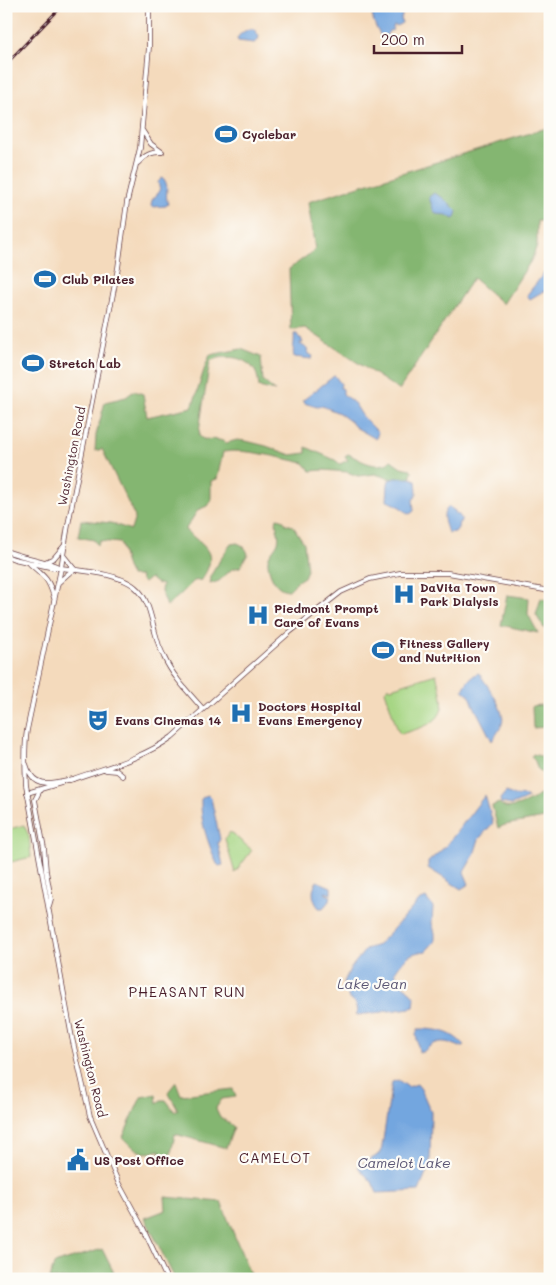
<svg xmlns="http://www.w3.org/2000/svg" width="556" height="1285" viewBox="0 0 556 1285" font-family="Mali,sans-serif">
<rect width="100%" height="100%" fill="#fdfcf7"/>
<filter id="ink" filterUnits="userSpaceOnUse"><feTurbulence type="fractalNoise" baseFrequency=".02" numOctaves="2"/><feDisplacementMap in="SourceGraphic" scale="10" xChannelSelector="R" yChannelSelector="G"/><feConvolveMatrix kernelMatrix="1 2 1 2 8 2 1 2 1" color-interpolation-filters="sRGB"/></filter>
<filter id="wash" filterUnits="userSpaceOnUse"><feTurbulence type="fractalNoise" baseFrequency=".0096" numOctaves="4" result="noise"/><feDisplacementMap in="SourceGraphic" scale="20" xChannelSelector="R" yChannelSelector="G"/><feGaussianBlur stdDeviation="1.12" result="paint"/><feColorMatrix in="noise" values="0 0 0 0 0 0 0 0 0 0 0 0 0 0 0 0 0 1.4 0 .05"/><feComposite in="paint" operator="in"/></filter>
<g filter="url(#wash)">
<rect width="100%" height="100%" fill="#f4dabc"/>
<path fill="#a6d583" stroke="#787a57" d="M436 674C438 682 441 690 442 698 446 724 419 728 401 734L398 731 385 691 388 686 391 688Z
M24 825 29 836 31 857 11 862 6 865V830Z
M230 832 252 850 235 873 225 839Z"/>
<path fill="#84b671" stroke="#676a4e" d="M550 127V221H537V245L532 259 503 304 473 278 399 390 305 328 291 330 289 269 315 250 308 202Z
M241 349 261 357 263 381 275 391 259 387C258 382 258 375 255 371 246 356 224 354 210 361L200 424 199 436 203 439C212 440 219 438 226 443L237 440 246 441 266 446 291 455 306 453V447L335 460 340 464 348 460 345 456 348 454C359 459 371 468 384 464 387 464 389 462 391 460L401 467 410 469 412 471 410 480 388 478 375 474 358 476 347 472 323 470 311 471 304 463C281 458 245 448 223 452L217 479 211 481V501L207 506 198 510 185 530C205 547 220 553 201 580L194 581 181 594 167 606 161 591 162 585 156 583 150 578 144 583 141 580 140 576H131L127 568 120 543 99 541 98 546 94 540 78 537 81 520 111 523 131 530 135 517 102 449 95 451 96 435 105 402 126 397 134 391 143 394 147 417 192 407C199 389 202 372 210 355Z
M277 518 282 519 286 524 293 526 304 543 307 570 304 577 299 580 289 590C287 590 282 589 281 588 273 584 267 568 268 560 269 553 276 548 278 542 281 534 274 526 277 518Z
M237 543C243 545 246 548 248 554L240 567 232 569 219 581 210 584 211 578 210 576 213 572 215 567 217 566C220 558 226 551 231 544Z
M507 595 529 598 528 614 538 633 501 625Z
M541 598 550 601V628H544L536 615Z
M550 704V724L547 727 533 728 532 706Z
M533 754 550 759V781L537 768 535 761 531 757Z
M550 790V817L505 825 498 828 492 806 499 803C500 804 503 806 505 807 517 810 539 795 550 790Z
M176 1082 181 1095 233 1089 236 1097 222 1099 216 1108 219 1116 234 1127 226 1148 175 1134 170 1158 158 1160 160 1150C141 1157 136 1150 123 1137L141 1097 156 1094 157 1103 161 1100H166L175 1112 178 1110 168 1092Z
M165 1197 221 1202 252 1279H175L145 1218 166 1210Z
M102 1249 117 1279H50L54 1264Z"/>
<path fill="#73a6df" stroke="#5e6285" d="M372 6H401L400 9 402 10V16L401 18 402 23C399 24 398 27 394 25L392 31 390 30 385 37 381 36C375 27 371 17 372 6Z
M249 29H254L259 36 258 40 254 43 238 41 237 39C239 34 244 31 249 29Z
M162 178 164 179C170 188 164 194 168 204L166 206 153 207 151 206 152 200 160 191 158 182Z
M434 193 443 198 457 211 455 218 453 219 447 215 436 214 433 209 429 197Z
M550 260V290L542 292 530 299 527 295C535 284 546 273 550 260Z
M294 334H297L299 338H301L303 343H300V344C304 347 308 347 308 354L313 356 312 359 294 357C292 350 295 342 294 334Z
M334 376H335L341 384 340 388H342L343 389V394L355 404 363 417 378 432 376 439 355 427 351 422 339 413 322 406 317 407 304 403 302 401Z
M396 478H410L416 480 417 493 415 498 413 499 414 511 410 514C406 513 405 510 401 508 397 504 392 503 387 501L388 484 389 480Z
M449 507 455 511 456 514H458L461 518V522H459L458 528 455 532 448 533C445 523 440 514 449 507Z
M479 673C486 684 507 711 502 724 500 730 495 736 492 741L473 704C471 697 469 694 463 690 467 682 470 676 479 673Z
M506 792 513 795 527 796 528 798 512 805 501 803 500 799Z
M208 795 211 798 220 839 218 843 223 865 219 866 217 864C208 843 200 822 201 799L205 796Z
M485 795 493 823 479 839 474 855 464 872 469 884 461 889 428 868V862L446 846Z
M317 881 331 887V894L325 892 326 894 331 896 329 901 323 908H319C312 900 311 889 317 881Z
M426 898 433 907 432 923 435 933V941L426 951C409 953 405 957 395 972L400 983 407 988 415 998 414 1007 410 1008 389 1011 386 1010 383 1012 357 1015C356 1007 357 1002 349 999L344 982 350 969 366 949 378 945 419 901Z
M418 1029C437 1029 451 1031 464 1045L460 1047C444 1040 437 1039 423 1052H419L416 1034Z
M398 1080 408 1087 417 1084 421 1089 431 1112 430 1164 419 1191 377 1193 372 1182 358 1167 381 1153 392 1082Z"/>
</g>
<g filter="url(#ink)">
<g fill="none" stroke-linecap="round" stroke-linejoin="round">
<g stroke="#643b41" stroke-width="5.5">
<path id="secondary" d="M61 568C80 570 121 574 135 587 148 597 151 617 155 632 157 641 160 649 164 657 173 677 189 693 203 709
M106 770 117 771 123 776
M70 780C106 767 140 760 172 737L290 632 341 592 370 579 400 573H448L550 591
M27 793 61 783"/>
</g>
<g stroke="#643b41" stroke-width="5.5">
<path id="primary" d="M149 6V47L140 148 127 202 118 268 68 525 61 568 27 730C24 748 25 766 26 785L72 1038 90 1116 119 1184 143 1228 167 1279
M142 130 151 144 162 152
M138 163C145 155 151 152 162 152
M6 551C23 558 46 560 61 568
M6 556 14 559 54 568H60
M45 562 54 558 64 546
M30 564C44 576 49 579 54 598
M59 582 69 573 75 570 63 555
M26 764C27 768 29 772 31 775 40 789 60 781 73 779
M40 790 35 800 44 848 46 871 51 899 49 906"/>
</g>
<use href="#secondary" stroke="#fff" stroke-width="4"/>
<use href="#primary" stroke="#fff" stroke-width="4"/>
<g stroke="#4a1f2b" stroke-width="3">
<path id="rail" d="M6 64 62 6"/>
</g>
<use href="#rail" stroke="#fdfcf7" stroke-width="1" stroke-dasharray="4" stroke-linecap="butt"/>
</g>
</g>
<defs>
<g id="stadium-bare" transform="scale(1.725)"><path d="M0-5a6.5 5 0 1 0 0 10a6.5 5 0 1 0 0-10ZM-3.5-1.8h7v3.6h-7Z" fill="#1f6fb2" stroke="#fdfcf7" stroke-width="2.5" paint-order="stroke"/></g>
<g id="hospital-bare" transform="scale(1.725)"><path d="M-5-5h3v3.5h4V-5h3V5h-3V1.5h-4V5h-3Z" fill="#1f6fb2" stroke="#fdfcf7" stroke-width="2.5" paint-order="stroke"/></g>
<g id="theatre-bare" transform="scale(1.725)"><path d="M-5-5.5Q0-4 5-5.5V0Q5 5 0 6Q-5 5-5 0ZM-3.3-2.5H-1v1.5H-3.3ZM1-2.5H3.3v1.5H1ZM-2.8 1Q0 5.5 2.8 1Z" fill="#1f6fb2" stroke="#fdfcf7" stroke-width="2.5" paint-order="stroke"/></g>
<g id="civic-bare" transform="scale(1.725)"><path d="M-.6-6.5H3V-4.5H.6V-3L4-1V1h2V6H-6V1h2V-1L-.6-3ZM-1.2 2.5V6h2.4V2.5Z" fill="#1f6fb2" stroke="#fdfcf7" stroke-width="2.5" paint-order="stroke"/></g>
</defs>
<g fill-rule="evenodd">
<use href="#stadium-bare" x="226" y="134"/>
<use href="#stadium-bare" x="45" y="279"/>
<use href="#stadium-bare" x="33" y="363"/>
<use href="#hospital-bare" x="404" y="594"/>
<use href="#hospital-bare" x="258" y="615"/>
<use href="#stadium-bare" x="383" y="650"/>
<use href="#hospital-bare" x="241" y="713"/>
<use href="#theatre-bare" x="98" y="720"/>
<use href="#civic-bare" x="78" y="1160"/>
</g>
<g text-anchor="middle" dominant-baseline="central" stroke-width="4.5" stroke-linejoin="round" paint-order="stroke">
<g font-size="12" font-weight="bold" fill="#4a1f2b" stroke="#fdfcf7" text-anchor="start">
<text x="242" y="134">Cyclebar</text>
<text x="62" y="279">Club Pilates</text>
<text x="49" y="363">Stretch Lab</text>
<text x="420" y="587">DaVita Town<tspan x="420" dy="14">Park Dialysis</tspan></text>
<text x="274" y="608">Piedmont Prompt<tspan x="274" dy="14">Care of Evans</tspan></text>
<text x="399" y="643">Fitness Gallery<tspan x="399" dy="14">and Nutrition</tspan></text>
<text x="258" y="706">Doctors Hospital<tspan x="258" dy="14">Evans Emergency</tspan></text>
<text x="115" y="720">Evans Cinemas 14</text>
<text x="94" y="1160">US Post Office</text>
</g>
<g font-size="12" fill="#4a1f2b" stroke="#fdfcf7">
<text transform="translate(71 456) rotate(-79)">Washington Road</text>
<text transform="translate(91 1068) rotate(76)">Washington Road</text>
</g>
<g font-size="14" font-style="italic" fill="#5a5573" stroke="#fdfcf7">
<text x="372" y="983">Lake Jean</text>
<text x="404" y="1162">Camelot Lake</text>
</g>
<g font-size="14" letter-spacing="1" fill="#4a1f2b" stroke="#fdfcf7">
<text x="187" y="991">PHEASANT RUN</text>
<text x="275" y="1157">CAMELOT</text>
</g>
</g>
<rect width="556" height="1285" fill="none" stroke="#fdfcf7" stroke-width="25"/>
<path d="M374 45v8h88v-8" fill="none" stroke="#4a1f2b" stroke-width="2.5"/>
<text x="381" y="45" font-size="15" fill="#4a1f2b" stroke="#fdfcf7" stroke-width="4" paint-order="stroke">200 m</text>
</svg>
